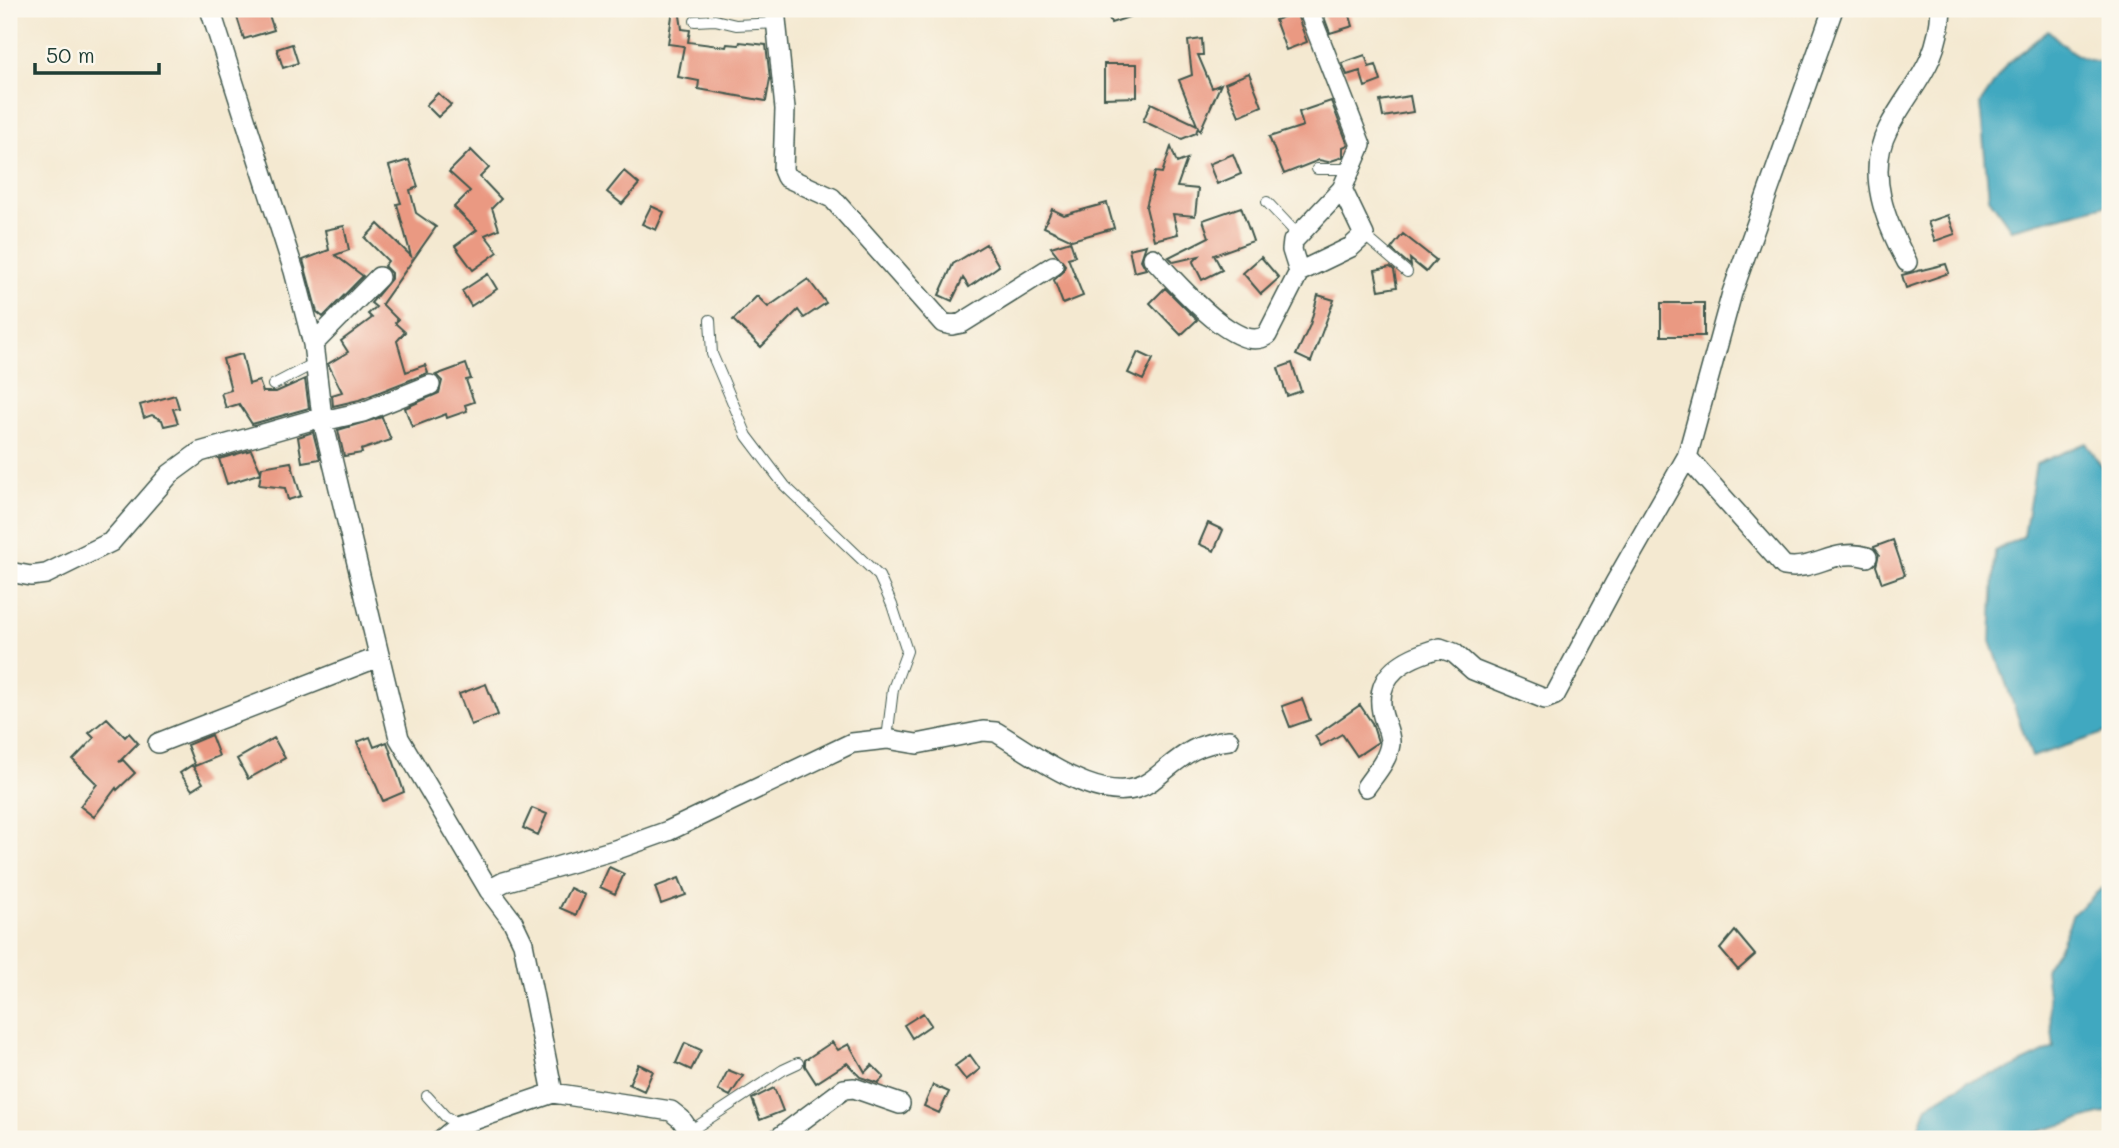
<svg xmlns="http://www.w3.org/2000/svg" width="2119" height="1148" viewBox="0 0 2119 1148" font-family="Mali,sans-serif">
<rect width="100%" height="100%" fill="#fbf7ec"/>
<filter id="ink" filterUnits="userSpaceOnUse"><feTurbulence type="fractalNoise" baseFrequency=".0143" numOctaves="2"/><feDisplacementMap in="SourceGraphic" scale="14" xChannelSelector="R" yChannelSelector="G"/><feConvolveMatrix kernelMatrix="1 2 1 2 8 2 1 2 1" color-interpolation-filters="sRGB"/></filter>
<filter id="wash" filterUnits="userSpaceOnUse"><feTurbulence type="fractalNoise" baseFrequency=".00686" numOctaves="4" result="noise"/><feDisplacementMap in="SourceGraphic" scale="28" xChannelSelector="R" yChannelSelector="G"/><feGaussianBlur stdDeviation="1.57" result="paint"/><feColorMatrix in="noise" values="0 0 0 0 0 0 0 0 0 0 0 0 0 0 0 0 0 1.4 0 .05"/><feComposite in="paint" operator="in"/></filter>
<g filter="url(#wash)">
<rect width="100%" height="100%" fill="#f4e9d1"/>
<path fill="#40a8c0" stroke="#30727a" stroke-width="2" d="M2048 30C2068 50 2081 63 2110 62V204L2011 229 1989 198 1980 104 2007 64Z
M2086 443 2110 479V731L2032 757 1991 641 1995 551 2024 536 2036 464Z
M2102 888 2110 897V1111L2012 1139H1915L1927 1106 1967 1082 2010 1069 2054 1048 2045 969 2061 944 2073 914Z"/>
<g id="blocks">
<path fill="#ea9982" d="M262 9H267L274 30 244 39 237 17Z
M673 9H679L682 29 690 30 688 42 726 47 727 44 739 45 740 42 766 45 770 79 766 101 698 89 699 81 678 77 684 46 668 44Z
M1106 9H1147V11L1111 23Z
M1341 9H1348L1353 26 1330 33 1323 14Z
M1296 12 1307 42 1286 50 1275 20Z
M1202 39 1203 55H1198L1212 88 1221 84 1200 131 1198 127 1196 133 1182 139 1143 121 1151 103 1197 125 1179 80 1192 75 1188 41Z
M292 44 298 63 283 68 277 49Z
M1365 55 1369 67 1376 65 1381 81 1365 87 1360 71 1347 75 1342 63Z
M1104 64H1137V97L1104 98Z
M1249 73 1262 106 1239 116 1225 83Z
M438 93 451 105 438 117 426 105Z
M1410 96 1413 112 1383 117 1380 101Z
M1331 101 1348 145 1343 147V157L1328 162 1319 160 1284 174 1269 137 1303 126 1299 112Z
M1171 147 1177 163 1187 159 1177 187 1198 189 1195 216 1173 214 1178 234 1154 240 1146 207 1155 172 1162 173Z
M471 150 489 168 480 177 501 199 492 208 499 229 485 235 498 252 473 270 455 246 477 230 454 207 470 191 449 172Z
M1233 154 1241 174 1217 184 1209 164Z
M409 160 418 187 410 190 416 213 436 227 382 304 398 320 395 323 405 332 397 341 406 372 425 365 428 373 359 400 333 406 332 395 342 392 328 364 348 352 341 341 372 318 368 314 376 307 371 303 391 279V273L384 266 388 261 365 238 378 224 411 256 397 204 401 203 389 166Z
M624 171 639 184 622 204 607 192Z
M1107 203 1114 228 1072 240 1044 227 1052 209 1064 215Z
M651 206 664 212 656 230 642 224Z
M1241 207 1253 241 1214 255 1222 270 1202 280 1193 262 1199 256 1174 262 1169 257 1209 237 1203 220Z
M1948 215 1955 234 1935 241 1928 222Z
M344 226 349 250 335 255 363 276 323 317 317 312 303 260 329 250 325 230Z
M1403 234 1436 260 1426 272 1410 259 1411 266 1391 249Z
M1070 241 1075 256 1068 258 1083 296 1063 304 1054 280 1063 272 1065 265 1051 247Z
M986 244 999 266 969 287 963 278 952 301 939 295 953 264Z
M1146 245 1141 260 1146 269 1134 272 1129 249Z
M1261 257 1279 278 1261 294 1243 273Z
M1946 264 1949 273 1906 288 1902 275Z
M1390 267 1394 270 1397 287 1379 290 1375 270Z
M488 274 497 289 471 306 462 291Z
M808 279 826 303 804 318 798 310 761 347 733 320 757 296 768 307Z
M1165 288 1197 320 1181 335 1150 303Z
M1318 295 1334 300 1311 362 1296 355 1310 325Z
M1661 303H1704V336H1661Z
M1138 352 1153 359 1143 380 1128 373Z
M242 354 249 384 259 381 263 392H276L305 379 309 408 252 424 239 404 226 408 221 393 231 390 223 359Z
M1292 363 1301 391 1287 396 1278 368Z
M466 364 471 379 466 380 474 402 465 405 467 411 447 418 446 414 412 427 405 408 439 393 442 381 436 375Z
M175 395 179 408 173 409 178 423 164 426 162 420 152 415 144 418 140 405Z
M382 417 391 440 361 450 362 453 344 456 338 430Z
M313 432 320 459 302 462 298 437Z
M251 450 261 472 262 467 291 462 301 496 288 500 285 488 259 485 261 473 227 484 219 459Z
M1208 523 1223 530 1214 551 1199 544Z
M1893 540 1905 575 1882 583 1876 566 1879 554 1874 547Z
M486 684 498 715 471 725 459 694Z
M1302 699 1310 720 1290 727 1282 706Z
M1360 705 1372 723 1378 742 1357 756 1342 734 1321 746 1315 736Z
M107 718 125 737 129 733 138 743 119 762 123 760 135 773 117 790 116 788 94 817 80 806 97 784 73 760 94 738 89 733Z
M211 735 219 756 195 766 187 745Z
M370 737 374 747 387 742 404 792 383 801 357 742Z
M274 738 285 758 248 779 237 759Z
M192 765 203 783 192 790 180 773Z
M532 808 547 814 538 835 523 828Z
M609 867 624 874 615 894 600 887Z
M679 878 686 895 661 904 655 887Z
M570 888 585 895 576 915 560 908Z
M1735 931 1755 955 1738 970 1720 949Z
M923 1013 931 1025 912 1038 904 1025Z
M832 1042 838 1050 849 1044 865 1072 872 1065 884 1077 878 1083 860 1077 847 1063 816 1083 805 1066V1060Z
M685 1043 701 1050 691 1070 676 1063Z
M970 1055 980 1069 966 1080 955 1066Z
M638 1064 653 1071 644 1091 629 1084Z
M728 1070 743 1076 730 1096 718 1090Z
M933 1085 949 1092 939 1113 924 1106Z
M774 1088 783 1111 760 1120 752 1099Z"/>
</g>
</g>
<g filter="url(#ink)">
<use href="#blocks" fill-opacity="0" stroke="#3f574c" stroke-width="2"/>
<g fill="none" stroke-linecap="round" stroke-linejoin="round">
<g stroke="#3f574c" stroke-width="12">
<path id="service" d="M695 21 715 20 736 25 777 23
M1317 169H1350
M1267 202 1298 235
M1364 235 1407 272
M710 320 712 354 747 436 785 486 879 576 892 605 907 651 893 689 887 739
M273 385 315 363
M427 1096 445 1116 459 1125
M690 1131 783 1070 798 1063"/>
</g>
<g stroke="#3f574c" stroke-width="22">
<path id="minor" d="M210 9 294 271 313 344 322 417 399 738 489 890 513 922 523 943 553 1093
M775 9 785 109 783 170 786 177 832 198 943 323 952 325 962 323 1053 266
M1153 258C1172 277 1237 357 1267 335L1299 272 1351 247 1364 235 1342 189 1361 145 1308 9
M1907 262C1886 223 1865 173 1888 129 1913 82 1938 67 1941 9
M1299 272 1292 250 1293 241 1342 189
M313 344 379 277
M323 421 363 412 430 385
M1687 457 1784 566C1813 572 1836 547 1867 557
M9 572 31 576 46 574 111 542 170 474 200 452 322 417
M158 743 379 657
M1366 787C1374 775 1388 760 1390 744 1391 733 1384 723 1382 712 1374 673 1407 657 1440 648L1454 653 1473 670 1545 699 1555 695 1615 583 1687 457 1732 293 1833 9
M489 890 504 882 615 850 668 831 852 743 887 739 917 744 983 731 996 732C1035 755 1107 813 1151 781 1180 759 1191 744 1229 740
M442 1139 459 1125 553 1093 671 1111 681 1119 695 1139
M777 1139 844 1089 854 1088 900 1104"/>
</g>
<use href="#service" stroke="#fff" stroke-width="10"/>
<use href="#minor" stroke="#fff" stroke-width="19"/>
</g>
</g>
<rect width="2119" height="1148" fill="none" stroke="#fbf7ec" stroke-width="35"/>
<path d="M35 63v10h124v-10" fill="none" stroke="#1f3d34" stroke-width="3.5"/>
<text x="46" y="63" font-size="21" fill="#1f3d34" stroke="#fbf7ec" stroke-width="5" paint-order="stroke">50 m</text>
</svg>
